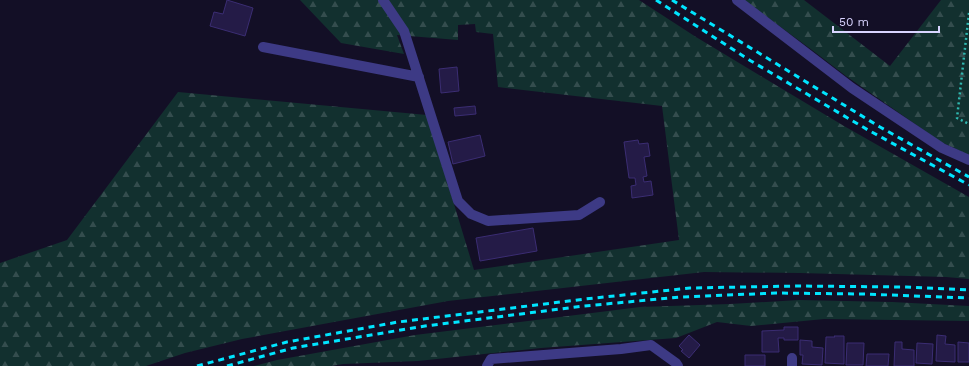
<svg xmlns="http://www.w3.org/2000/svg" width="969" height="366" viewBox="0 0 969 366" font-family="'Work Sans',sans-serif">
<defs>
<pattern id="forest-firs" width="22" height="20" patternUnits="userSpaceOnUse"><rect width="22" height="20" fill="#12302f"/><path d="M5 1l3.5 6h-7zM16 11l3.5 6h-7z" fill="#344d4e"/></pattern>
</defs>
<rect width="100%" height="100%" fill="#130f26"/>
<path fill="url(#forest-firs)" d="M300 0H639L696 37 844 126 969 197V279L946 277 800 273 704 272 448 301 242 339 185 353 146 366H0V263L67 240 178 92 427 115 474 270 679 240 662 106 498 87 493 34 476 32 475 24 458 25V40L397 35 404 54 341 43Z
M744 0H804L890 66 941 0H969V155L941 142 846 76 812 50Z
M799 300 892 302 969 306V321L824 319 751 326 717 322 676 338 541 348 418 361 343 364 331 366H254L277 360 415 335 640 307 730 304Z"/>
<path fill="#241b47" stroke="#3b2d73" d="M227 0 253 8 245 36 210 26 214 12 223 14Z
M457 67 459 91 441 93 439 69Z
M475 106 476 114 455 116 454 108Z
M480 135 485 156 453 164 448 142Z
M638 140 639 144 648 143 650 156 644 157 647 176 643 177 644 182 651 181 653 195 632 198 631 186 636 185 635 178H629L624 142Z
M533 228 537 251 480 261 476 238Z
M784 327H798V340H784V338H778L779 352H762V331L784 330Z
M689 335 700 345 689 358 681 351 683 350 679 346Z
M937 335 946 336 945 344 955 345V362L936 361Z
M834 336H844V364L825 363 826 337H835Z
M800 340 812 341V347L823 348 822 365 802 364 803 355H800Z
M895 342H902V349L914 350V366H894Z
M958 342 969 343V362H958Z
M847 343H864L863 365H846Z
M917 343 933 344 932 364 916 363Z
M867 354H889L888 366H866Z
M745 355H765V366H745Z"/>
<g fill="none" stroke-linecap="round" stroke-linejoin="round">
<path stroke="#2fb8b0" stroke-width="2.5" stroke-dasharray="2 3" stroke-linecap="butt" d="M969 13 957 118 969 124"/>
<path stroke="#3d3a85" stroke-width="10" d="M383 0 404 31 458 201 471 214 488 221 579 215 600 202
M737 0 852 88 942 148 969 160
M263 47 419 77
M487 366 491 359 621 349 651 345 676 363 678 366
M792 366V358"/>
<path stroke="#00e5ff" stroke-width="3" stroke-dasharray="6 5" stroke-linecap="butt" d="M656 0 751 61 868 130 969 185
M672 0 880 127 969 177
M197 366 287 342 398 322 585 299 690 288 798 286 906 287 969 290
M227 366 293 348 425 326 584 306 681 297 776 293 864 294 969 298"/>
</g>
<path d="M833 26v6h106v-6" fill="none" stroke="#d9d4ff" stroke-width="2"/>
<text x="839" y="26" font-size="12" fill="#d9d4ff" stroke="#130f26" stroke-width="3" paint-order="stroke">50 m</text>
</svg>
